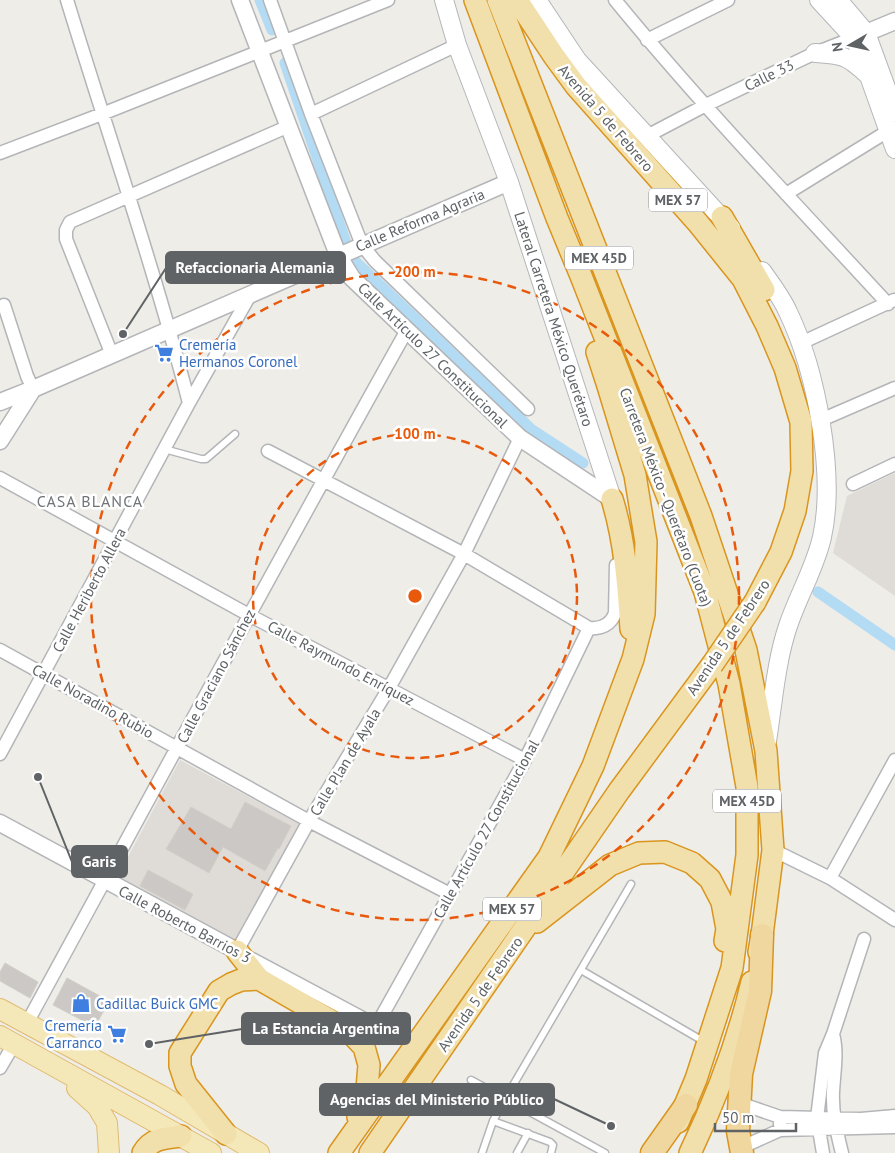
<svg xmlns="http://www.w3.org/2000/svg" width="895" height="1153" viewBox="0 0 895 1153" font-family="'PT Sans',sans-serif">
<rect width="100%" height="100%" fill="#efede8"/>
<path fill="#dfdcd7" d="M895 473V596L833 553 847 496Z
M180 760 301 825 238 945 116 879Z"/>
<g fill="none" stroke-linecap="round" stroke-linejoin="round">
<path stroke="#b3dbf4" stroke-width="11" d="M260 0 272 30
M285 63 345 240
M356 262 531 429 583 463
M818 592 895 645"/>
</g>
<path fill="#cbc8c5" stroke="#d3cfc7" d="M245 802 291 826 279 849 278 848 265 871 223 847 209 873 166 849 191 807 231 829Z
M148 870 193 894 185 910 140 886Z
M5 963 38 982 30 998 0 981V972Z
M67 978 109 1001 95 1027 53 1005Z"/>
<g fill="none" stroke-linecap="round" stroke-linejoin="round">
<g stroke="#b3b5b8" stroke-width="9">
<path id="service" d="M164 449 201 459H206L235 434
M581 970 703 1041
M471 1080 605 1153
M493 1121 550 1142 553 1145 551 1153
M482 1153 493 1121 505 1099 631 884
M517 1153 528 1133"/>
</g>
<g stroke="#b3b5b8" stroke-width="15">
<path id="minor" d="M67 0C108 134 154 267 189 403
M270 0 311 114 362 245 375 261 528 409
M615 0C701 105 796 204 888 304
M647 40 728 0
M311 114 457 45
M647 136 706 105 815 53 861 35
M0 153 102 114 388 0
M786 194 888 131
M4 305 27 376 33 389
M801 343 894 300
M112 355 66 239V230L70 222 289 126
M821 420 895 388
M520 438 464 554 389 688 309 821 237 951 372 1023 379 1021 525 760 589 628
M268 451 464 554 589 628C601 629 611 625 615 613L616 565
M0 478 249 615 525 760
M853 484 895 464
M0 650 309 821 450 894
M0 754 189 403 250 295
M773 850 830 878 895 920
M830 878 895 760
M27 1023C153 792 278 560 407 330
M833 1034C838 1053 834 1072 833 1092 832 1113 837 1133 842 1153
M0 1068 14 1044
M748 1106 780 1117V1125
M780 1117 861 1119 895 1116
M749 1144 780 1130 895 1127
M823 1153 817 1118 825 1053 833 1034 864 939"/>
</g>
<g stroke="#b3b5b8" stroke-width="19">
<path id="tertiary" d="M240 0 338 255 352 278 520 438 612 499
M866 33 895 21
M0 402 33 389C192 320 350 251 509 182
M0 441 33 389
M0 823 237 951"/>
</g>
<g stroke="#b4b7ba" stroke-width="20">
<path id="secondary" d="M444 0 457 45 509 182 612 499
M537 0 577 60 731 228
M819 0 854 38 859 48 895 149
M838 0 866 33 895 112
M815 53C843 55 846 55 867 74
M762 271C771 284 782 298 788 312 816 370 836 474 822 537 815 568 798 596 788 626 776 661 773 703 767 741"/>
</g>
<g stroke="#e0bb71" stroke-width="22">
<path id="primary" d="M0 1009 160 1095 259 1153
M0 1036 211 1153
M77 1088 97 1106 107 1123 109 1153"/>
</g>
<g stroke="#d9951e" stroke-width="24">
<path id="trunk" d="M475 0 557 218 581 276 705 592 729 684 747 787V855L732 968 696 1079 678 1122
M498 0 701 516 746 650 766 751 773 850 762 935 759 952
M517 0 554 56 576 86 698 223 743 279 767 326 785 368 801 422 802 471 795 511 781 552 755 602
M722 217 764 290
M612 499C625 541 628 585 631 629
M537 922 610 865 639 853 665 852 692 863 710 879 722 902 727 929 725 941
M237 951 259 979
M226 1134 186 1084 180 1066V1053L219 991 231 984 241 980 259 979 349 1031 364 1047 369 1065 367 1089 358 1117
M143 1153C151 1138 165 1138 181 1136
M339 1153 549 857 593 766 633 659 644 614 646 542 635 475 608 386 597 352
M370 1153 619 791 712 665
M690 1153C716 1099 738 1041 752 982"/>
</g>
<g stroke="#d9951e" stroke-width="25">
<path id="motorway" d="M652 1153 686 1105
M742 1153 738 1131 741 1074 760 991 762 935"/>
</g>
<use href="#service" stroke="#fff" stroke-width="6"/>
<use href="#minor" stroke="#fff" stroke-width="12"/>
<use href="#tertiary" stroke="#fff" stroke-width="16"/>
<use href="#secondary" stroke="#fff" stroke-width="18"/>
<use href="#primary" stroke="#f5e8b8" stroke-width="20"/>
<use href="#trunk" stroke="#f2e0ac" stroke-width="21"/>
<use href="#motorway" stroke="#f0d79f" stroke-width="22"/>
<g stroke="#d9951e" stroke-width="24" stroke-linecap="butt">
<path id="trunk-bridge" d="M712 665 755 602"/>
</g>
<use href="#trunk-bridge" stroke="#f2e0ac" stroke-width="21"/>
</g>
<g fill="none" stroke="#e8590c" stroke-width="2.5" stroke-dasharray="9 6">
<circle cx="415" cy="596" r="162"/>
<circle cx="415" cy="596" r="324"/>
</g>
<defs>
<g id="supermarket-bare" transform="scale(1.5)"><path d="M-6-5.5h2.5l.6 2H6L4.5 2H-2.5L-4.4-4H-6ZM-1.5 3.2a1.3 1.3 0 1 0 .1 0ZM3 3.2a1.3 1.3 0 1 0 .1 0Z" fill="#3f7fe0" stroke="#fff" stroke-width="2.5" paint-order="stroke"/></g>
<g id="shop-bare" transform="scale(1.5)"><path d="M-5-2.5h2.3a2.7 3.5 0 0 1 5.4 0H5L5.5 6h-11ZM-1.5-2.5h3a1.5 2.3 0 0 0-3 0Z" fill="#3f7fe0" stroke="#fff" stroke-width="2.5" paint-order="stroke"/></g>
</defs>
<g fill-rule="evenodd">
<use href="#supermarket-bare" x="164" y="353"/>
<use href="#shop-bare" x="81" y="1003"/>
<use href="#supermarket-bare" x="117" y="1034"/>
</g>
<g text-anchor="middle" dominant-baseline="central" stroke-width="5" stroke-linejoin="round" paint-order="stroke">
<g fill="#fff" stroke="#8f9294" stroke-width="1">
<rect x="649" y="188.5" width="58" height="23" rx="4"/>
<rect x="565" y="246.5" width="68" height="23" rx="4"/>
<rect x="713" y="789.5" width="68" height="23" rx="4"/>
<rect x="483" y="897.5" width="58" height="23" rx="4"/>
</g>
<g font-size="14" font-weight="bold" fill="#5f6366">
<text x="678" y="200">MEX 57</text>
<text x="599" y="258">MEX 45D</text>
<text x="747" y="801">MEX 45D</text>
<text x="512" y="909">MEX 57</text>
</g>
<g font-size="15" fill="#5f6366" stroke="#fff">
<text transform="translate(769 75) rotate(-26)">Calle 33</text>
<text transform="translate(606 118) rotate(49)">Avenida 5 de Febrero</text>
<text transform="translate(420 220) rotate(-23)">Calle Reforma Agraria</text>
<text transform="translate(554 319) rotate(72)">Lateral Carretera México Querétaro</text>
<text transform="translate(433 355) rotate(44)">Calle Artículo 27 Constitucional</text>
<text transform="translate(666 497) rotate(69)">Carretera México - Querétaro (Cuota)</text>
<text transform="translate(89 590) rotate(-62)">Calle Heriberto Allera</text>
<text transform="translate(728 637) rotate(-56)">Avenida 5 de Febrero</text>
<text transform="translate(341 663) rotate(28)">Calle Raymundo Enríquez</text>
<text transform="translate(216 676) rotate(-62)">Calle Graciano Sánchez</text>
<text transform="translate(93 701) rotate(29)">Calle Noradino Rubio</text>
<text transform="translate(345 762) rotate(-59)">Calle Plan de Ayala</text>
<text transform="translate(486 829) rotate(-61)">Calle Artículo 27 Constitucional</text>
<text transform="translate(185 924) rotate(28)">Calle Roberto Barrios 3</text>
<text transform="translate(480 994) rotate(-55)">Avenida 5 de Febrero</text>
</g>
<g font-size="15" fill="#366cbe" stroke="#fff" text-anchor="start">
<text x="179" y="344">Cremería<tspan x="179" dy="17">Hermanos Coronel</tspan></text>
<text x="96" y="1003">Cadillac Buick GMC</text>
<text x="102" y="1025" text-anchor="end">Cremería<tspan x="102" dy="17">Carranco</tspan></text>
</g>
<g font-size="16" letter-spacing="1" fill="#717578" stroke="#fff">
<text x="90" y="501">CASA BLANCA</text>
</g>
</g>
<circle cx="415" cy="596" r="8" fill="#e8590c" stroke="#fff" stroke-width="2.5"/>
<g font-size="15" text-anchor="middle" font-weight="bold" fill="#e8590c" stroke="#fff" stroke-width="5" stroke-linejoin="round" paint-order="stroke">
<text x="415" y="277">200 m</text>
<text x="415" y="439">100 m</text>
</g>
<path fill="none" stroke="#5f6366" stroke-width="2" d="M123 334L166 268M38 777L72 862M149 1044L242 1029M611 1126L554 1099"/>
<g fill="#5f6366" stroke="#fff" stroke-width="2">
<circle cx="123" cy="334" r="5"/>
<circle cx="38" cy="777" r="5"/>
<circle cx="149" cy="1044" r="5"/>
<circle cx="611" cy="1126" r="5"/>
</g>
<g fill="#5f6366" stroke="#5f6366" stroke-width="2">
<rect x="166" y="252" width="179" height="31" rx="5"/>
<rect x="72" y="846" width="55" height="31" rx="5"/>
<rect x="242" y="1013" width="168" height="31" rx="5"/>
<rect x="320" y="1084" width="234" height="31" rx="5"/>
</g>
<g font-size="16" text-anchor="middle" font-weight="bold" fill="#fff">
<text x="255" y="273">Refaccionaria Alemania</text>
<text x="99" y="867">Garis</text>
<text x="326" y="1034">La Estancia Argentina</text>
<text x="437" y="1105">Agencias del Ministerio Público</text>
</g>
<g transform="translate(850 45) rotate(261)" stroke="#ffffff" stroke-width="4" paint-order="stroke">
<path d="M0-4L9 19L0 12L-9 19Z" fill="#5f6366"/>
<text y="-8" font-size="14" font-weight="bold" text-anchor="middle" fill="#5f6366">N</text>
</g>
<path d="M715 1123v8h81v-8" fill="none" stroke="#5f6366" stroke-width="2.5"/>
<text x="722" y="1123" font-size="15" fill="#5f6366" stroke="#ffffff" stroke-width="4" paint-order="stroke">50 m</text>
</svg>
